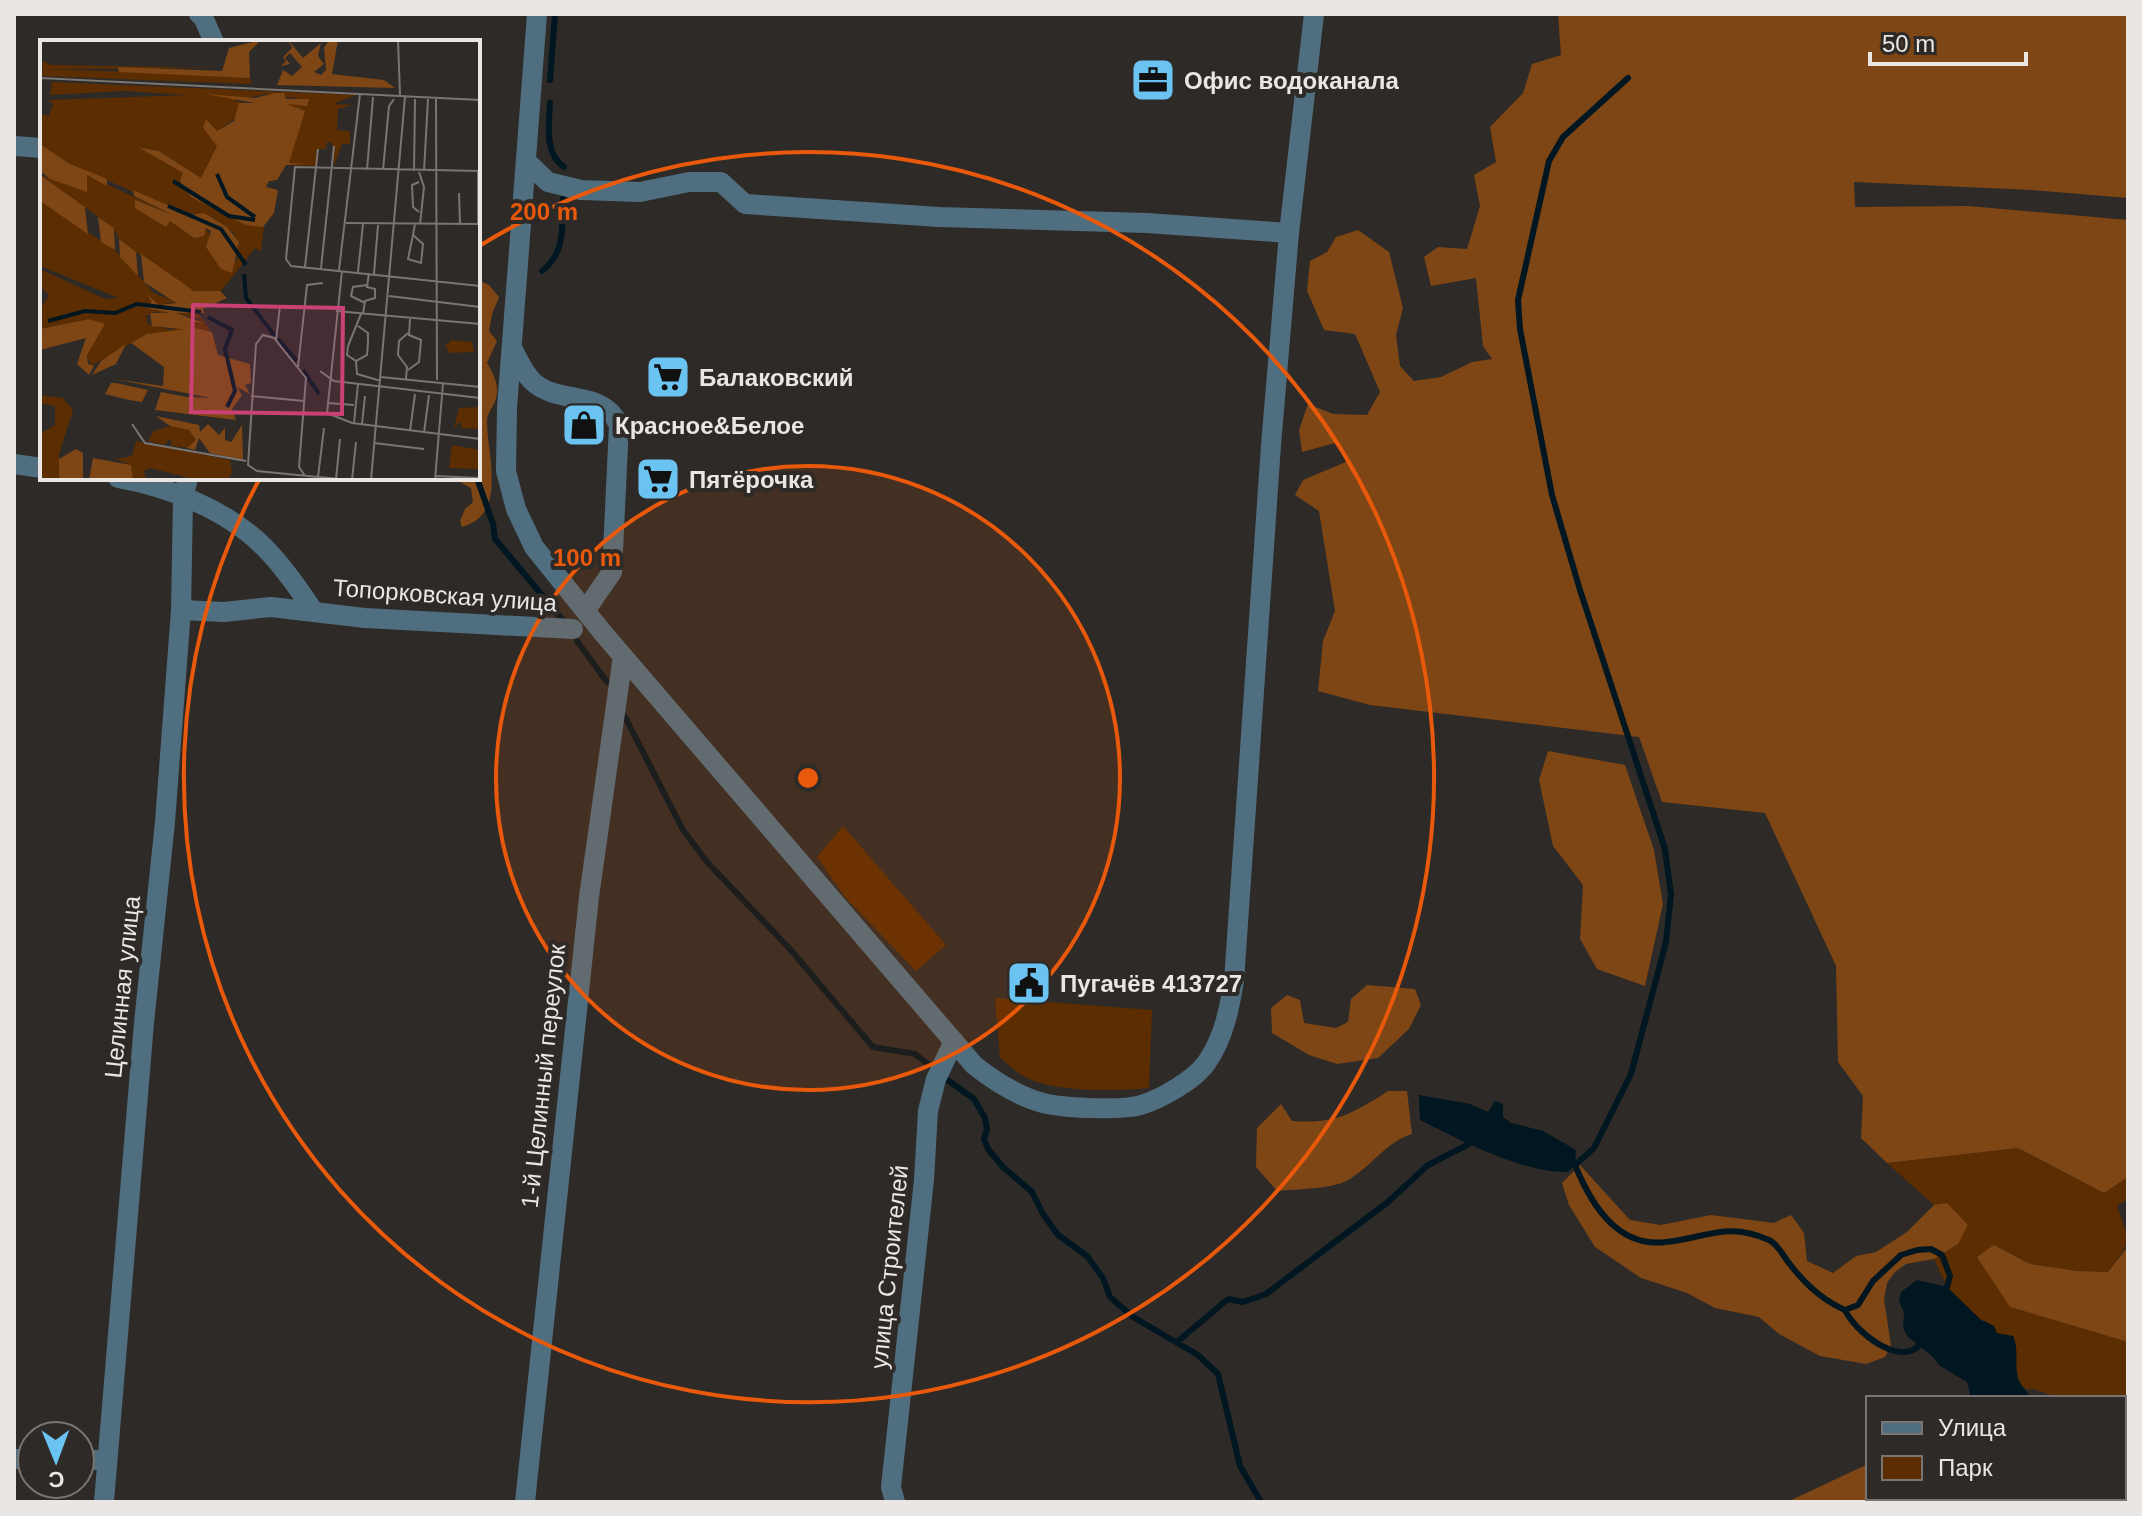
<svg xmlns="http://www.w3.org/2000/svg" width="2142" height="1516" viewBox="0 0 2142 1516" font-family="Arial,sans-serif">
<rect width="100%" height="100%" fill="#2e2a27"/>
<path fill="#5c2d00" d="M843 826 946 945 916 971 845 897 817 857Z
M995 998 1152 1010 1149 1088C1116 1091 1055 1093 1025 1077 1016 1072 1008 1064 1000 1058Z
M2018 1148 2104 1193 2128 1177V1199L2117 1206C2130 1243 2132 1240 2108 1272L2077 1271 2030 1264 1994 1245 2010 1307 2128 1342V1435H2124V1398H2060L2033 1389H2026L2021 1385C2012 1360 2020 1353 1996 1332 1989 1326 1991 1322 1981 1320L1947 1287 1934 1259 1958 1244 1947 1203 1934 1205 1887 1163Z"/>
<path fill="#7e4614" d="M1558 14H2128V198L2032 190 1854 182 1855 207 1968 206 2128 220V1177L2104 1193 2018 1148 1887 1163 1861 1138 1863 1096 1838 1062 1836 966 1765 813 1662 802 1639 737 1370 705 1318 691 1323 641 1335 611 1319 511 1295 495 1303 480 1348 461 1335 443 1302 452 1299 430 1308 404 1333 414 1367 415 1380 392 1355 334 1324 330 1307 291 1310 261 1327 252 1336 237 1358 230 1389 252 1403 308 1396 335 1400 366 1414 381 1441 377 1472 362 1492 359 1483 346 1476 278 1431 286 1424 257 1438 247 1467 249 1480 206 1474 175 1496 162 1490 127 1523 93 1532 64 1561 55Z
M478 280 489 285 499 297 492 314 489 331 497 341 487 363C493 373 500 386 496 398 494 407 487 412 487 421 487 456 508 514 462 527L460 521 465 509 473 502 471 488 453 478H478Z
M1548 751 1625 765 1654 850 1663 904 1645 986 1597 969 1580 939 1583 885 1553 846 1539 780Z
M1367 985 1415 989 1421 1005 1409 1029 1378 1058 1337 1064 1309 1055 1272 1033 1271 1008 1287 995 1300 1000 1304 1023 1336 1028 1348 1022 1351 999Z
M1388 1091H1407L1412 1134C1385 1142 1371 1168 1346 1181 1331 1189 1295 1189 1277 1191L1256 1167 1257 1128 1281 1104 1292 1121C1336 1124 1352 1114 1388 1091Z
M1580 1165 1630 1220 1661 1225 1711 1215 1774 1223 1791 1215 1804 1233 1807 1261 1833 1273 1856 1256 1876 1252 1907 1232 1934 1205 1947 1203 1968 1225 1958 1244 1934 1259 1906 1264 1895 1272 1887 1283 1884 1299 1891 1346 1885 1357 1866 1364 1820 1356 1779 1334 1759 1317 1715 1308 1687 1293 1641 1278 1595 1247 1569 1205 1562 1183Z
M1994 1245 2030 1264 2077 1271 2108 1272 2128 1246V1342L2010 1307 1977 1257Z
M2124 1435H2128V1502H1787L1868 1464V1498H2124Z"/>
<path fill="#001621" d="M1419 1095 1470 1104 1488 1112 1495 1101 1503 1104V1117L1511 1123 1543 1131 1576 1150 1575 1165 1568 1172C1523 1173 1460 1140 1420 1120Z
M1917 1280 1947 1287 1981 1320 1994 1326 1997 1333 2013 1336C2019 1348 2015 1363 2017 1376 2019 1385 2027 1390 2031 1398H1971L1967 1382 1940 1366 1932 1356 1908 1337 1903 1328 1904 1313 1899 1301 1901 1292Z"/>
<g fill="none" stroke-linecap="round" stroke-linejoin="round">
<path stroke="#001621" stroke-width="6" d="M1628 78 1563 137 1549 161 1518 300 1520 329 1552 495 1580 590 1665 849 1671 895 1666 942 1631 1074 1594 1148 1575 1165C1591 1204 1617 1248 1666 1242 1706 1238 1727 1221 1769 1240 1778 1244 1783 1256 1789 1263 1804 1283 1822 1300 1845 1310 1855 1331 1897 1366 1919 1346
M550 80 555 14
M550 103C549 124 544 154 564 167
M542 271C566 252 562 227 563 199
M477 478 493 524 495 539 563 620
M577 641 607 682
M625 717 683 830 708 863 789 948 873 1047 915 1054 932 1067
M946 1079 974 1099 985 1118 987 1130 984 1139 988 1149 1003 1167 1032 1192 1043 1214 1058 1235 1087 1256 1103 1278 1110 1297 1133 1317 1198 1355 1218 1374 1240 1466 1261 1502
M1845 1310 1858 1305 1873 1281 1901 1255 1917 1250 1931 1249 1942 1255 1950 1276 1947 1287
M1177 1342 1228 1299 1243 1302 1266 1294 1388 1202 1428 1165 1469 1144
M2124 1464 2128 1465"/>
<path stroke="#4f6e7f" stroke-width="20" d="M199 14 203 17 214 42
M537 14 507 408 506 471 516 509 534 547 603 633 974 1065C994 1081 1017 1096 1043 1103 1063 1108 1121 1111 1141 1105 1161 1099 1196 1079 1207 1062 1224 1037 1229 1010 1234 981L1271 445 1289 233 1314 14
M14 146 42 148
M527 162 548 182 581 190 640 192 689 182H721L745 204 939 217 1147 223 1289 233
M512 348C519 360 525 377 537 385 563 404 603 390 619 425L612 572 585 611
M14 464 42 468
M118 478C169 487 227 510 264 547 284 567 299 589 314 612
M181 610 224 612 271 607 365 618 573 629
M14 1459H32
M80 1460H106
M104 1502 144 1023 165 822 181 610 183 498 188 478
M525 1502 589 897 623 656
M895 1502 891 1487 924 1180 928 1111 936 1079 954 1041"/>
</g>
<circle cx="808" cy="778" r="312" fill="#e8590c" fill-opacity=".12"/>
<g fill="none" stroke="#e8590c" stroke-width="4">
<circle cx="808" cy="778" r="312"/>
<path d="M481 245A625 625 0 1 1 259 480"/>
</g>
<defs>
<g id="office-square" transform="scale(2.3)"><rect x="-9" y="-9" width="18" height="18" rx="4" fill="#6ac3f1" stroke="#2e2a27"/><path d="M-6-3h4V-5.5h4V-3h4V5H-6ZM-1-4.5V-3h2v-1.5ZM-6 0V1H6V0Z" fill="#111"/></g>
<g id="supermarket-square" transform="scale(2.3)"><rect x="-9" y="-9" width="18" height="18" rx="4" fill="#6ac3f1" stroke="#2e2a27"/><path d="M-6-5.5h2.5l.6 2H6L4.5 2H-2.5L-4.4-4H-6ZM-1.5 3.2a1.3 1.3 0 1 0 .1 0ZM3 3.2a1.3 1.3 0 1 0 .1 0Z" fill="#111"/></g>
<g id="shop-square" transform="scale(2.3)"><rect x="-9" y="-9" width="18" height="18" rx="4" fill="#6ac3f1" stroke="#2e2a27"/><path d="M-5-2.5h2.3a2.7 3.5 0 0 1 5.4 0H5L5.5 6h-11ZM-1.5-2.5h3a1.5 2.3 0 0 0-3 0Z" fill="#111"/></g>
<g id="civic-square" transform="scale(2.3)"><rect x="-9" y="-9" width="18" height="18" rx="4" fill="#6ac3f1" stroke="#2e2a27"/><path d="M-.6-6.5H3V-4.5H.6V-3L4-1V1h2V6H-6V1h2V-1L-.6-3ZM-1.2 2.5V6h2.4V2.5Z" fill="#111"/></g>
</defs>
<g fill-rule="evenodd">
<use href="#office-square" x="1153" y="80"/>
<use href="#supermarket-square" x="668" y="377"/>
<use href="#shop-square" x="584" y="425"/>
<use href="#supermarket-square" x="658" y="479"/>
<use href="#civic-square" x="1029" y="983"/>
</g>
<g text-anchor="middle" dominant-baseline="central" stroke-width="8" stroke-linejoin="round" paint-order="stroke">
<g font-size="24" font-weight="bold" fill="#e9e6e4" stroke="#2e2a27" text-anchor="start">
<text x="1184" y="80">Офис водоканала</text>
<text x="699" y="377">Балаковский</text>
<text x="615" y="425">Красное&amp;Белое</text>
<text x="689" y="479">Пятёрочка</text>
<text x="1060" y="983">Пугачёв 413727</text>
</g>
<g font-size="24" fill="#e9e6e4" stroke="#2e2a27">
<text transform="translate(445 595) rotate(4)">Топорковская улица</text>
<text transform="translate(122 987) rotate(-84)">Целинная улица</text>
<text transform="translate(543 1076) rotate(-84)">1-й Целинный переулок</text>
<text transform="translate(889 1267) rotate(-84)">улица Строителей</text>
</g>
</g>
<g transform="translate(40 40)">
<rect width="440" height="440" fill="#2e2a27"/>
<path d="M3 21 11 25 181 28 5 29 173 35 210 38 212 44 2 36ZM12 42 316 55 293 64 313 65 298 69 297 90 310 91V104H302L294 126 292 103 287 102 286 109H279L277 126 246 125 265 71 244 64 269 60 226 54 193 61 216 64 177 91 167 80 177 106 161 138 119 111 99 107 143 133 141 141 151 157 224 186 221 211 215 208 181 251H154L121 231 79 199 74 188 0 135 47 151V135L133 175 95 160 121 182 130 181 154 198 165 188 171 195 166 207 180 222 197 221 195 194 173 178 132 169 28 123 0 104V74L9 76 13 64 9 60 149 55 84 51 10 55ZM0 161 75 210 114 253 136 262 116 265 110 257 113 263 108 265 122 271H156L170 290 107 294 51 326 47 315 60 285 49 279 0 289V270L9 255 0 246V229L65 259 79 258 0 226ZM114 272 140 274 162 280 131 290 108 284 106 276ZM412 300 432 302 434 312 410 313 405 306ZM0 355 23 358 33 370 19 414V440H0V394L15 385V366L0 363ZM440 367V389L421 388V381L414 388 419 368ZM130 386 149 390 156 398 151 408 131 406V398L124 405 108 401 114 391ZM96 401 190 420 192 432 188 440H158L110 428 104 431 106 440H93L91 425 76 419 92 416ZM412 405 440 410V429L409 428Z" fill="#5c2d00" fill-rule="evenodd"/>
<path d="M221 0 209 12 210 38 79 32 78 27 182 31 189 8ZM248 0 263 18 281 3 278 16 284 24 274 32 281 35 286 30 284 8 289 0H298L292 34 344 40 355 48 237 45 243 30 252 36 262 27 250 13 245 18 250 24 241 26 246 21 243 17 252 8ZM235 53H244L246 59H269L267 66 247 64 265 71 249 123 268 124 246 125 237 140 229 141 226 147 238 150 234 173 223 187 206 185 151 157 140 141 143 133 98 107 119 111 161 138 177 106 163 88 166 79 177 91 194 81 199 63H215L165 54 215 58ZM0 104 28 123 67 139V146L47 135V152L10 139 0 131ZM0 135 45 167 48 194 0 161ZM93 150 150 175 164 173 187 187 199 202 192 233 181 229 166 207 171 191 166 188 164 196 154 198 130 181 126 187 95 168V160L133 175 94 156ZM58 177 74 188 75 210 61 202ZM79 199 96 212 98 236 80 217ZM101 214 154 251H180L187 258 163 269 164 273H136L164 283 155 282 149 290 112 286 110 273H130L107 268 112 262 107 254 119 265 136 263 104 242ZM49 279 65 284 47 315 48 324 54 326 49 335 37 324 46 298 0 310V289ZM155 288 172 292 178 315 210 324 211 343 205 345 210 354 197 347 202 355 192 369 196 380 115 370 121 352 147 357 171 358 74 339 123 346 124 327 91 303 107 294ZM86 304 76 324 52 335 61 321ZM71 343H76L108 350 102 362 89 360 65 354ZM116 376 159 385 160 392 168 384 179 395 185 388V400L191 402 202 385 203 420 170 413 159 398 155 410 147 408 156 400 149 390 130 386ZM36 409 43 413V440H19V419ZM53 418 91 425 93 440H49Z" fill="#7e4614"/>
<path fill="none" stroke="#001621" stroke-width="4" d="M177 134 187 157 215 177M133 141 189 176 215 180M128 166 181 189 206 225M204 234 206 258 235 296M168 277 192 290 185 309 195 351 187 367M8 281 45 271 75 273 97 264 161 272M238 299 257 321M263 330 279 354"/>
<path fill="none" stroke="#797573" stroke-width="2" d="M358 0 360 55M0 38 440 60M396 59 397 340M327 130 333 57M343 130 349 66 354 59M374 131 375 59M384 131 388 59M438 131V184M440 131 255 127 246 219 251 226 440 246M379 132 384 147 380 184M419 153 420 184M379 172 373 167 372 145 379 142M306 183 440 184M373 195 368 219 381 223 383 204 373 195 375 184M265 227 278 109M281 228 294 106M299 230 320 54M302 231 287 373 312 383 440 399M318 232 323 184M334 234 338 185M349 256 440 267M325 263 311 256 313 247 327 245M296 271 440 284M323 274 325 261 335 258V249L327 247 329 233M318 286 328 293V302L327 315 316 321 317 334 341 341M236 300 240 266M316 321 307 315 308 306 321 274M258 327 267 245 283 243M368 330 379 322 381 300 369 295 370 279M280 331 294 341 440 358M341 337 440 347M366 339 367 327 358 315 359 301 368 293M211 356 264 361M288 363 314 365M314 383 318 344M92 384 105 403 206 421M322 384 325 356M370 391 375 354M384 393 389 355M334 403 384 409M265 436 259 427 266 338 234 298 223 295 216 304 208 425 217 431 268 436 310 440M396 436 440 438M278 437 284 388M296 439 300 399M312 440 316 402M331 440 365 57M395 440 403 343"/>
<path fill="#ca4176" fill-opacity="0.15" stroke="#ca4176" stroke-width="4" d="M153 265 303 268 302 374 151 372Z"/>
<rect width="440" height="440" fill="none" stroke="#e9e6e4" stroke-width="4"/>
</g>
<circle cx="808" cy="778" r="12" fill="#e8590c" stroke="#2e2a27" stroke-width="4"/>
<g font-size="24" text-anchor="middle" font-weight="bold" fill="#e8590c" stroke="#2e2a27" stroke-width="8" stroke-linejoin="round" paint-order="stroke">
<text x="544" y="220">200 m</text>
<text x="587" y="566">100 m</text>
</g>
<rect width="2142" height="1516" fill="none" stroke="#e9e6e4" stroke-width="32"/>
<rect x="1866" y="1396" width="260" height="104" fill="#2e2a27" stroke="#797573" stroke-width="2"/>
<rect x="1882" y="1422" width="40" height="12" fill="#4f6e7f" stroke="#797573" stroke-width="2"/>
<text x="1938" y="1436" font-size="24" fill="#e9e6e4">Улица</text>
<rect x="1882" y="1456" width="40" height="24" fill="#5c2d00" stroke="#797573" stroke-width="2"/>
<text x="1938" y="1476" font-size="24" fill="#e9e6e4">Парк</text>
<g transform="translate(56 1460) rotate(179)"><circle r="38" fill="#2e2a27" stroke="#797573" stroke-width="2"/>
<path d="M0-6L14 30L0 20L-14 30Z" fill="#6ac3f1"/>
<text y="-12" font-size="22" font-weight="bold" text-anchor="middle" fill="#e9e6e4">С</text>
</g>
<path d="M1870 52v12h156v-12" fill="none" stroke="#e9e6e4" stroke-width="4"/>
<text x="1882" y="52" font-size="24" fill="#e9e6e4" stroke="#2e2a27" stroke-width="6" paint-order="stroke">50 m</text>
</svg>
